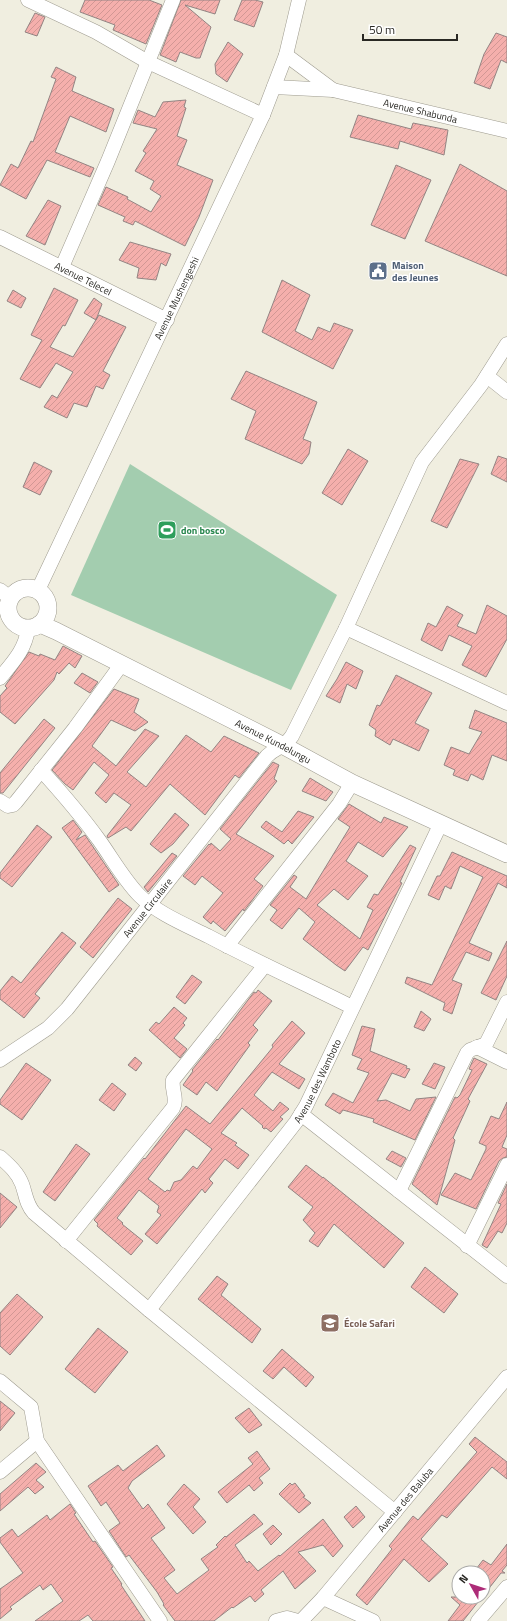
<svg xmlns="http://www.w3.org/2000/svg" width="507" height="1621" viewBox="0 0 507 1621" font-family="'Titillium Web',sans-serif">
<defs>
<pattern id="building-hatch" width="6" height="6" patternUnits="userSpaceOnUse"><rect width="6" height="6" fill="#f5afac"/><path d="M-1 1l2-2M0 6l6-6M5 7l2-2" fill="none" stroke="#d29794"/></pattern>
</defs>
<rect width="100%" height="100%" fill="#f0eee0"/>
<path fill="#a3cdaf" d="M130 464 337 595 291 690 71 595Z"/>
<path fill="url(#building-hatch)" stroke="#938483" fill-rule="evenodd" d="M85 0H149L162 5 146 44 113 30 115 25 80 12Z
M181 0H220L215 14 185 5 211 27 200 58H196L180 52 176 62 160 55Z
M242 0H255L263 2 254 27 234 20Z
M35 13 45 17 37 36 25 32Z
M496 33 507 37V63L501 60 490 89 474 83 484 54Z
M228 42 243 54 227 82 216 74 215 64Z
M56 67 76 77 72 91 114 109 106 132 70 116 55 152 94 168 90 177 47 160 26 199 0 185 11 164 18 168 31 141 33 142 56 79 51 77Z
M186 100 184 107 186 108 177 136 187 140 177 165 213 180 199 217 185 246 135 221 133 225 123 221 125 217 98 205 106 187 128 197 127 199 151 212 161 196 150 189 154 181 135 171 146 153 143 151 157 129 133 123 138 110 155 117 163 102Z
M358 115 411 129 413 123 448 130 444 155 400 141 398 149 350 137Z
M460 164 507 191V276L425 241Z
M396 165 431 180 405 239 371 225Z
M48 200 61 206 45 245 26 236Z
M130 242 171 254 166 266 161 263 156 280 137 278 139 268 119 260Z
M282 280 310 295 295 331 312 340 318 327 330 332 334 323 353 330 333 369 262 332Z
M54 288 78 300 65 326 63 325 50 347 73 357 99 315 126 327 103 371 110 375 103 389 96 386 87 407 74 403 67 418 44 407 52 395 57 398 73 372 56 363 40 388 20 379 42 340 31 335Z
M13 290 26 298 21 308 7 301Z
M94 298 102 304 96 320 84 313Z
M246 371 317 402 303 439 311 442 309 454 302 464 245 439 256 411 231 399Z
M348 449 368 461 342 505 322 493Z
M498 456 507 459V482L491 474Z
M460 459 479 464 447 528 431 521Z
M34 462 52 471 40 495 23 487Z
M487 605 507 616V639L486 677 462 665 472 646 449 635 442 651 421 640 428 623 436 627 447 606 463 615 457 626 476 634Z
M63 646 82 656 75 668 69 663 59 674 57 672 54 680 15 724 0 712V696L7 688 5 686 29 652 39 656 40 654 55 660Z
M346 662 363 671 356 689 347 684 340 703 326 696 337 679Z
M82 673 98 682 90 693 74 683Z
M396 675 432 693 415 723 429 730 419 751 393 739 390 745 375 736 376 730 369 725 377 705 380 706Z
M114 689 139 699 134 712 148 722 135 731 111 720 92 746 116 766 145 729 159 736 127 772 146 787 186 735 211 752 224 736 259 753 239 778 235 775 205 815 170 784 131 831 126 827 108 838 107 836 131 805 114 793 106 803 95 793 109 775 94 762 73 790 65 784 52 770Z
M475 710 507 723V761L492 755 483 780 471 774 468 781 453 775 455 770 444 765 451 747 469 754 482 732 469 728Z
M44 719 55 728 3 793H0V773Z
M273 762 279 765 274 779 277 781 236 834 274 856 254 879 263 886 244 911 243 909 225 931 213 921 211 924 203 917 223 893 202 876 195 885 183 876 209 844 210 845 211 843 220 851 231 839 220 829Z
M310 778 333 792 326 801 302 791Z
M349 804 381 823 384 817 408 827 383 857 358 842 346 861 368 876 348 900 334 889 317 905 360 939 373 910 367 907 374 894 378 895 410 845 416 848 400 882 402 883 368 950 363 947 345 971 336 965 303 939 315 922 299 908 282 929 270 920 277 910 270 905 294 875 297 877 290 887 306 899 350 827 338 819Z
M298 811 314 817 292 844 288 840 284 844 261 827 266 821 282 832Z
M175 813 189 825 173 844 161 853 150 844Z
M73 820 82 832 76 840 85 835 119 885 109 892 62 828Z
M37 825 52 837 12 887 0 878V873Z
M452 852 507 876V888L498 883 469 943 492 953 489 961 466 952 452 980 462 984 452 1014 443 1010 445 1003 405 983 407 977 432 985 483 877 460 866 451 889 445 886 439 900 428 895 437 876H440Z
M172 853 177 856 148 892 144 887Z
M118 898 132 909 93 958 80 947Z
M62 932 76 943 35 994 40 998 24 1018 0 999V991L12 976 21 983Z
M507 941V976L496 1000 481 993Z
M192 975 202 982 185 1004 176 997Z
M258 990 272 1001 253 1025 258 1030 248 1043 250 1045 217 1091 206 1082 197 1095 183 1085 193 1071 192 1070 217 1039 218 1040 254 992 256 993Z
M174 1007 187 1018 183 1023 185 1025 174 1038 187 1049 180 1058 149 1030 156 1022 159 1024Z
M421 1011 431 1019 424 1031 414 1027Z
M292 1021 305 1033 279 1064 305 1079 299 1089 272 1072 254 1095 273 1111 280 1102 289 1109 280 1117 283 1119 271 1132 266 1128 264 1129 262 1127 263 1126 242 1108 221 1133 237 1143 235 1145 249 1155 238 1169 225 1159 209 1179 213 1183 205 1193 202 1189 157 1244 145 1234 161 1215 157 1212 159 1206 139 1190 117 1218 123 1223 122 1224 143 1241 131 1255 97 1226 98 1224 94 1220 144 1158 145 1159 186 1106 210 1124 273 1047 272 1045ZM186 1129 212 1149 197 1169 193 1166 181 1180 174 1182 170 1191 167 1190 165 1192 148 1179Z
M362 1026 375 1029 370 1051 407 1066 406 1068 410 1069 405 1078 392 1073 377 1101 386 1100 410 1111 416 1099 436 1097 415 1140 373 1122 374 1119 343 1110 340 1114 325 1105 333 1093 353 1103 369 1073 357 1069 362 1059 352 1055Z
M135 1057 142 1063 136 1071 128 1065Z
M474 1058 487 1064 468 1099 470 1101 453 1138 455 1140 437 1205 412 1184 455 1097 457 1098 460 1095 472 1070 469 1069Z
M26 1063 51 1080 22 1120 0 1104V1100Z
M434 1063 445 1067 435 1089 422 1084Z
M112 1083 126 1094 114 1111 99 1100Z
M507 1102V1135L502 1147 507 1149V1157L503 1158 499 1161 476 1209 441 1195 455 1173 471 1180 486 1149V1146L479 1143 491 1116 499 1119Z
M76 1144 90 1154 55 1201 43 1192Z
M392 1151 406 1158 401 1167 386 1159Z
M306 1165 323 1178V1177L404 1243 384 1268 334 1224 318 1247 309 1241 315 1233 303 1220 313 1207 288 1187Z
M507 1184V1223L502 1233 498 1231 487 1248 482 1245 501 1204 498 1203Z
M0 1193 17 1207 0 1228Z
M425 1267 458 1294 444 1313 411 1287Z
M217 1276 228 1284 221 1295 261 1329 252 1343 198 1299Z
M17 1294 43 1317 10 1355 0 1346V1313Z
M98 1328 128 1352 95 1393 65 1369Z
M282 1349 314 1377 306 1387 284 1367 273 1379 263 1371Z
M0 1401 15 1413 0 1431Z
M249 1408 262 1425 249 1433 235 1418Z
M475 1437 507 1462V1479L492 1467 447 1518 442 1515 421 1539 448 1564 429 1582 404 1559 367 1605 356 1595 392 1549 389 1546 413 1516 418 1520 477 1452 469 1444Z
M157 1445 165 1456 132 1481 128 1488 143 1509 148 1504 165 1528 151 1538 175 1570 164 1578 177 1594 209 1570 201 1559 218 1547 216 1545 225 1536 226 1537 254 1514 263 1524 235 1545 247 1563 249 1561 258 1571 279 1555 280 1556 323 1519 343 1546 333 1557 323 1545 298 1552 316 1571 295 1589 283 1571 261 1590 264 1594 255 1602 250 1596 233 1608 232 1607 214 1621H175L163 1605 164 1604 157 1592 129 1555 126 1557 109 1531 120 1523 106 1502 101 1506 88 1486 118 1465 123 1471Z
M257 1451 270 1469 259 1478 263 1483 254 1491 249 1485 227 1503 218 1492 253 1464 248 1458Z
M36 1463 46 1472 36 1480 44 1487 35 1494 28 1487 0 1511V1494Z
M290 1483 292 1485 295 1483 305 1496 303 1497 311 1503 299 1513 279 1494Z
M184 1484 200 1499 193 1507 206 1522 193 1534 167 1504Z
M70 1504 76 1513 74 1514 93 1542 95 1541 113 1567 111 1568 122 1584 121 1585 145 1621H93L88 1615 79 1621H35L63 1601 51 1584 43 1590 40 1585 10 1607 12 1609 0 1619V1589L23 1573 0 1542V1538L12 1529 18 1537 47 1515 50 1520Z
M356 1506 365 1517 353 1528 344 1517Z
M273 1525 282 1534 271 1545 263 1534Z
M507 1544V1565L502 1571 505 1573H501L483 1596V1573H473L483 1560 491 1565Z
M451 1597H482L463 1621H448L460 1605Z"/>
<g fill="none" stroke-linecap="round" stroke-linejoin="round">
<g stroke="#9e9b8f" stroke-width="15">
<g id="minor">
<path d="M28 0 96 32 148 62 263 115"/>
<path d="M286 55 333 90"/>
<path id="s1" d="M274 87 333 90 507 131"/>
<path id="s2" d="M0 237 167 320"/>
<path d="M62 267 108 161 173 0"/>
<path d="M487 376 507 392"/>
<path d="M0 590 11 599"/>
<path id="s3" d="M38 590 263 115 286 55 299 0"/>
<path d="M346 628 507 703"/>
<path d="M0 678C13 662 25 650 28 629"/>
<path d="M41 770C61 792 81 815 99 840 112 858 124 880 140 896 157 913 186 925 208 936 255 961 304 983 352 1007"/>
<path d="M0 801 8 806 13 805 16 802 75 728 121 665"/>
<path d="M227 946 339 804 352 783"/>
<path d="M477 1047 507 1062"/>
<path id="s4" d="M0 1060 48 1028 67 1009 267 756C276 747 284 748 292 736L346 628 422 462 481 385 507 344"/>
<path d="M301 1114 507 1276"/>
<path d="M0 1157C9 1165 18 1173 22 1184 26 1195 26 1204 34 1213L149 1310 395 1512"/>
<path d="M399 1191 467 1053 470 1050 486 1044 507 1002"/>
<path d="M66 1241 173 1108C178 1099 171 1089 173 1080L265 965"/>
<path d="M467 1246 507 1165"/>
<path id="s5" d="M149 1310 296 1122 306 1106 441 823"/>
<path d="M0 1381 31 1407 37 1441 160 1621"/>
<path d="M0 1472 37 1441"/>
<path d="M323 1598 373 1621"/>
<path d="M276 1621 287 1618 298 1621"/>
<path id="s6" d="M301 1621 323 1598 507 1377"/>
<path d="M478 1621 507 1587"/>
</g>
</g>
<g stroke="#9e9b8f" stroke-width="18">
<g id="tertiary">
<circle cx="28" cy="608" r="20"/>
<path id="s7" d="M40 624 56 631 284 746 352 783 507 854"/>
</g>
</g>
<use href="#minor" stroke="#fff" stroke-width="14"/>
<use href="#tertiary" stroke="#fff" stroke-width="17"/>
</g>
<defs>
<g id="civic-square" transform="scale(1)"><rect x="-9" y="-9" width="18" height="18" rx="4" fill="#5c6f8a" stroke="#fff"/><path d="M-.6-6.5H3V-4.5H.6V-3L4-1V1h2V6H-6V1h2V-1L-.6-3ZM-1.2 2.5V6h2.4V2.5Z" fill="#fff"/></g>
<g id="stadium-square" transform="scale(1)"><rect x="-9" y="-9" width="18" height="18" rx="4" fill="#2e9e5b" stroke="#fff"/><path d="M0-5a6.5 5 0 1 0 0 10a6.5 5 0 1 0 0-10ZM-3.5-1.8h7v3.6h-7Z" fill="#fff"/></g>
<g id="school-square" transform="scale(1)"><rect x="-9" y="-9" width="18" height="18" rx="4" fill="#8d6e63" stroke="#fff"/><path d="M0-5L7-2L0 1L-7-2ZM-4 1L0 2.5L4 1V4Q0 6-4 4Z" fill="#fff"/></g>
</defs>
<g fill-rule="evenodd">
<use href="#civic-square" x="378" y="271"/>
<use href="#stadium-square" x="167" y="530"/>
<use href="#school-square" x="330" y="1323"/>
</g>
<g text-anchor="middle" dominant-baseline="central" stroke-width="3" stroke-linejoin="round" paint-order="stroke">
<g font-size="10" fill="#292823" stroke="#fff">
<text stroke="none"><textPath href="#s1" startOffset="149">Avenue Shabunda</textPath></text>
<text stroke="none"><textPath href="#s2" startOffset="93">Avenue Telecel</textPath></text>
<text stroke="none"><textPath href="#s3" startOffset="323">Avenue Mushengeshi</textPath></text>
<text stroke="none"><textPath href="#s7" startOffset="261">Avenue Kundelungu</textPath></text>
<text stroke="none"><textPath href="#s4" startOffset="214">Avenue Circulaire</textPath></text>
<text stroke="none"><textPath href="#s5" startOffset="285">Avenue des Wamboto</textPath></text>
<text stroke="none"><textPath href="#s6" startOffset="160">Avenue des Baluba</textPath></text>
</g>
<g font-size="10" font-weight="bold" fill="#4e5e75" stroke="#fff" text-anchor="start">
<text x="392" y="265">Maison<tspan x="392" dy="12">des Jeunes</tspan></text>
</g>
<g font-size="10" font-weight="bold" fill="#27864d" stroke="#fff" text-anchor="start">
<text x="181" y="530">don bosco</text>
</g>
<g font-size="10" font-weight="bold" fill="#785e54" stroke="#fff" text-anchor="start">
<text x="344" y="1323">École Safari</text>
</g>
</g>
<g transform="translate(471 1585) rotate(309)"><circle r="19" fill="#ffffff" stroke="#a9a9a7"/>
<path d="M0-3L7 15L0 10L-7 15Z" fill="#ad2c78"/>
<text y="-6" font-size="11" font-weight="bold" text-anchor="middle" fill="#292823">N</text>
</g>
<path d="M363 34v6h94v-6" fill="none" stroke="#292823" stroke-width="2"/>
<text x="369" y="34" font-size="12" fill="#292823" stroke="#ffffff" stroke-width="3" paint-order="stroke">50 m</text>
</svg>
